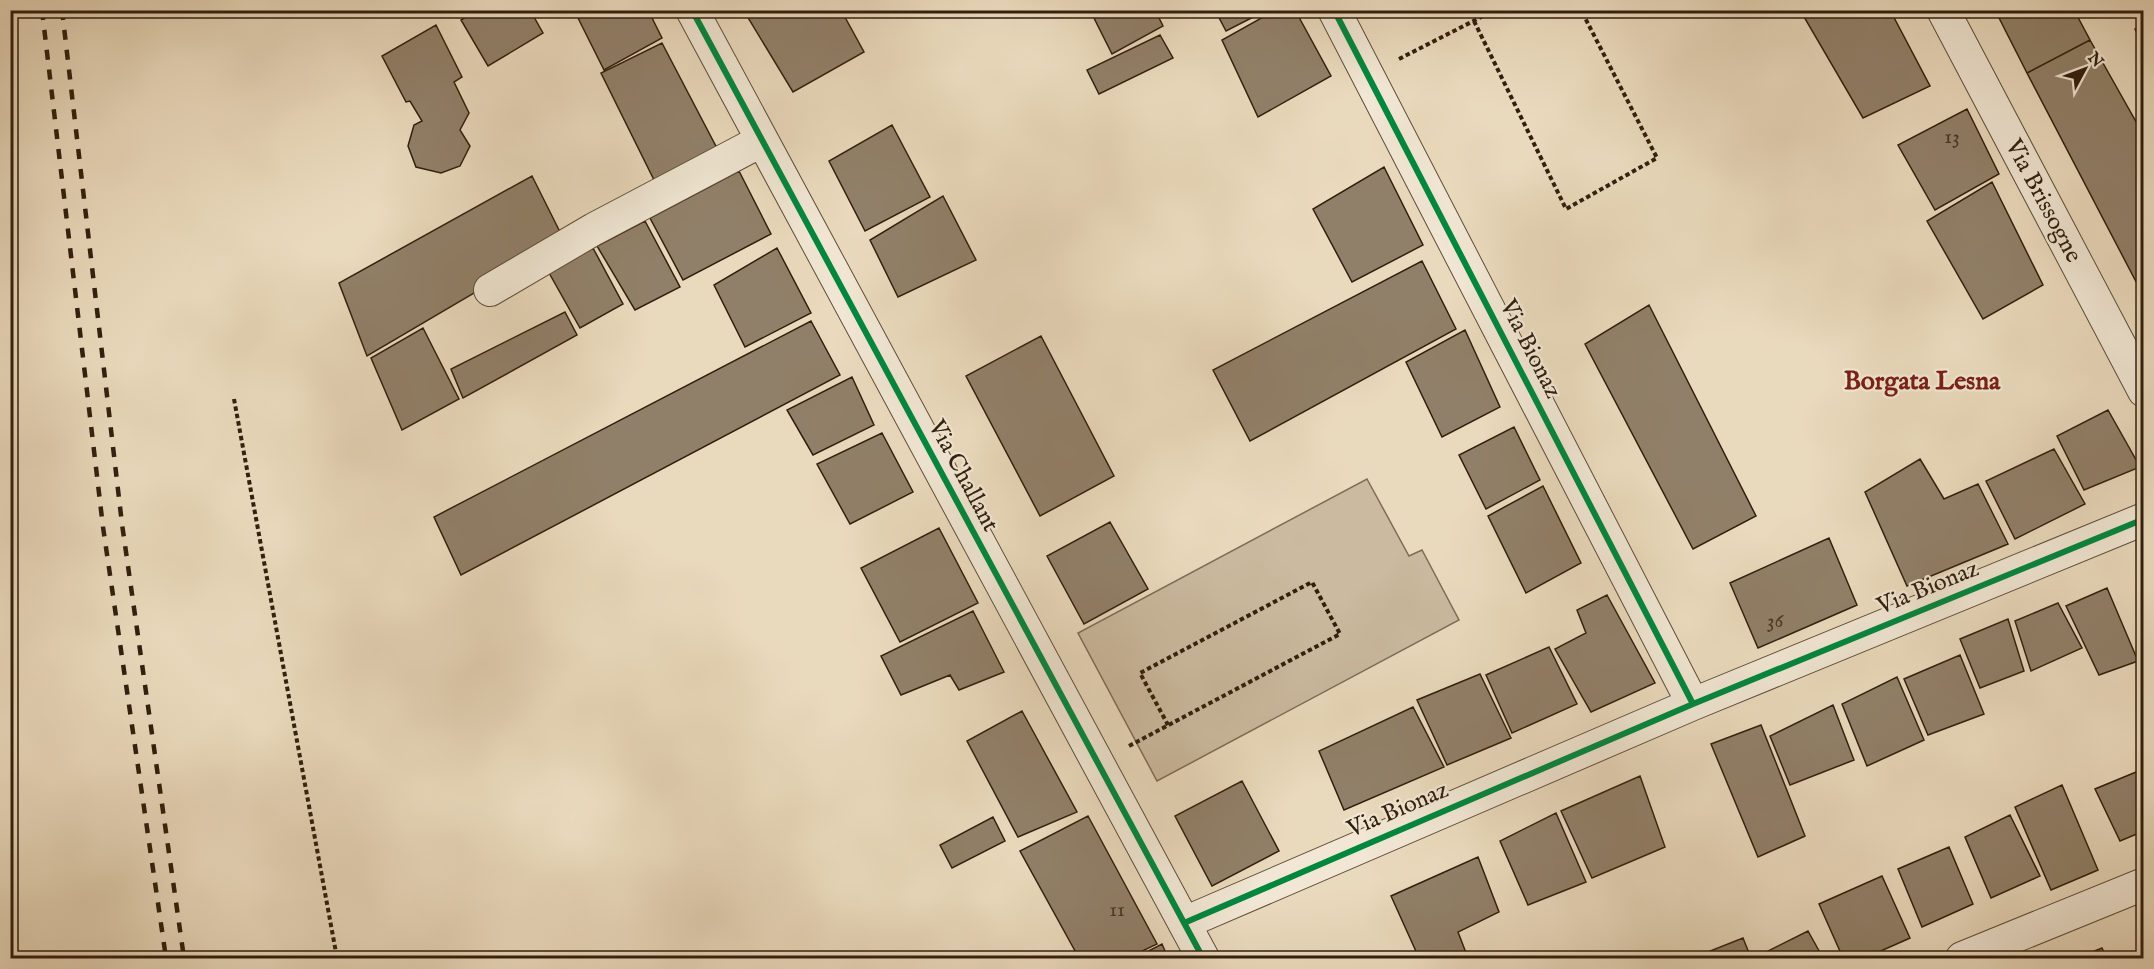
<svg xmlns="http://www.w3.org/2000/svg" width="2154" height="969" viewBox="0 0 2154 969" font-family="'IM FELL English',serif">
<rect width="100%" height="100%" fill="#eadabd"/>
<filter id="stains"><feTurbulence type="fractalNoise" baseFrequency=".00333" numOctaves="4"/><feColorMatrix values="0 0 0 0 .2 0 0 0 0 .09 0 0 0 0 .02 0 0 0 .5 -.17"/></filter>
<radialGradient id="worn" r=".72"><stop offset=".6" stop-color="#630" stop-opacity="0"/><stop offset="1" stop-color="#630" stop-opacity=".3"/></radialGradient>
<path fill="#cbba9f" stroke="#7e6c56" stroke-width="1.5" d="M1367 479 1409 556 1422 550 1459 620 1157 781 1078 633Z"/>
<path fill="#918069" stroke="#311f0e" stroke-width="1.5" d="M477 10H530L543 33 488 66 461 20Z
M574 10H648L662 38 604 70Z
M756 10H841L864 52 793 92 747 16Z
M1109 10H1155L1163 26 1112 54 1094 18Z
M1215 10H1267L1226 31Z
M1276 10H1295L1331 76 1258 117 1222 40Z
M1800 10H1890L1930 86 1863 118Z
M1995 10H2074L2090 40 2027 73Z
M436 25 462 77 454 82 469 113 460 130 470 146 460 166 441 173 416 167 408 146 414 125 422 121 410 101 406 102 382 56Z
M2144 25V47L2135 29Z
M1160 35 1173 58 1099 94 1087 70Z
M2090 40 2144 136V297L2027 73Z
M662 43 720 154 658 188 601 73Z
M1967 109 1999 174 1935 210 1898 145Z
M892 125 930 197 865 231 829 161Z
M1384 167 1423 245 1352 282 1313 209Z
M739 171 771 234 683 280 650 218Z
M532 176 564 240 367 356 339 283Z
M1992 182 2043 285 1983 319 1927 221Z
M943 196 976 260 898 297 870 240Z
M645 221 680 287 635 310 597 246Z
M593 248 623 304 580 328 548 271Z
M777 248 811 313 745 347 714 285Z
M1422 261 1456 329 1250 441 1213 370Z
M1649 305 1756 516 1693 549 1585 344Z
M565 312 577 335 463 398 451 369Z
M811 321 840 375 461 575 434 517Z
M423 328 459 399 402 430 371 358Z
M1465 330 1500 407 1442 437 1406 362Z
M1041 336 1114 476 1040 516 966 376Z
M852 377 874 425 813 455 787 410Z
M2108 410 2140 467 2084 490 2057 436Z
M1514 427 1540 480 1486 509 1459 455Z
M882 433 913 492 850 524 817 464Z
M2054 449 2085 504 2015 539 1986 481Z
M1920 459 1944 499 1978 484 2008 544 1907 586 1865 492Z
M1543 486 1581 563 1526 593 1488 516Z
M1110 522 1148 589 1084 624 1047 556Z
M939 528 978 603 900 642 861 568Z
M1829 538 1857 605 1758 648 1730 583Z
M2107 588 2138 661 2099 675 2066 606Z
M1607 595 1655 683 1591 712 1555 649 1586 633 1577 610Z
M2058 603 2082 648 2031 671 2015 621Z
M973 611 1004 672 959 690 950 675 901 695 881 656Z
M2008 619 2024 671 1980 688 1960 639Z
M1549 647 1577 704 1512 733 1486 675Z
M1960 655 1984 714 1928 735 1904 679Z
M1480 674 1511 738 1447 765 1417 700Z
M1897 677 1924 740 1867 766 1842 704Z
M1833 705 1854 760 1790 785 1770 736Z
M1413 707 1444 767 1344 810 1319 751Z
M1022 711 1077 812 1018 837 967 741Z
M1761 725 1805 836 1758 857 1711 744Z
M2141 770 2144 776V831L2120 841 2095 789Z
M1640 776 1665 847 1592 878 1561 811Z
M1242 781 1279 851 1212 886 1175 816Z
M2062 785 2098 870 2051 890 2015 807Z
M1556 813 1586 882 1528 905 1500 841Z
M2010 815 2040 876 1991 898 1965 837Z
M1088 816 1157 944 1128 958H1079L1020 851Z
M993 817 1005 841 952 868 940 845Z
M1949 847 1973 904 1922 927 1898 869Z
M1478 857 1499 912 1458 932 1468 958H1419L1391 896Z
M1882 876 1910 938 1865 958H1843L1819 904Z
M1808 931 1823 958H1767L1764 953Z
M1743 938 1751 958H1696L1695 957Z
M1162 944 1168 958H1135Z
M2102 948 2107 958H2077Z
M2144 949V958L2123 957Z"/>
<g fill="none" stroke-linecap="round" stroke-linejoin="round">
<g stroke="#5f4e3a" stroke-width="34">
<path id="street" d="M692 10 1203 958
M1334 10 1693 704
M1943 10 2144 391
M490 290 594 229 761 141
M1184 923 1693 704 2144 519
M1962 958 2144 884"/>
</g>
<path stroke="#311f0e" stroke-width="4" stroke-dasharray="4.5 3" stroke-linecap="butt" d="M1474 21 1566 209 1657 158 1581 10
M1399 59 1495 10
M234 399 337 958
M1129 746 1340 634 1312 582 1140 673 1168 725"/>
<use href="#street" stroke="#f1e7d4" stroke-width="32"/>
<path stroke="#311f0e" stroke-width="4.5" stroke-dasharray="10 10" stroke-linecap="butt" d="M42 10 103 527 166 958
M62 10 122 524 184 958"/>
<g stroke="#f1e7d4" stroke-width="10">
<path id="cycleway" d="M692 10 1203 958
M1334 10 1693 704
M1184 923 1693 704 2144 519"/>
</g>
<use href="#cycleway" stroke="#00873e" stroke-width="6"/>
</g>
<g text-anchor="middle" dominant-baseline="central" stroke-width="4.5" stroke-linejoin="round" paint-order="stroke">
<g font-size="21" fill="#493725">
<text x="1952" y="137">13</text>
<text x="1775" y="621">36</text>
<text x="1117" y="910">11</text>
</g>
<g font-size="24" fill="#311f0e" stroke="#f1e7d4">
<text transform="translate(2043 201) rotate(62)">Via Brissogne</text>
<text transform="translate(1530 349) rotate(63)">Via Bionaz</text>
<text transform="translate(963 476) rotate(62)">Via Challant</text>
<text transform="translate(1928 588) rotate(-22)">Via Bionaz</text>
<text transform="translate(1398 810) rotate(-23)">Via Bionaz</text>
</g>
<g font-size="26" font-weight="bold" fill="#7a1f14" stroke="#f1e7d4">
<text x="1922" y="381">Borgata Lesna</text>
</g>
</g>
<rect width="2154" height="969" fill="none" stroke="#eadabd" stroke-width="36"/>
<rect x="12" y="12" width="2130" height="945" fill="none" stroke="#311f0e" stroke-width="3"/>
<rect x="18" y="18" width="2118" height="933" fill="none" stroke="#311f0e" stroke-width="1.5"/>
<g transform="translate(2085 69) rotate(49)" stroke="#f1e7d4" stroke-width="4.5" paint-order="stroke">
<path d="M0-4.5L10 22L0 15L-10 22Z" fill="#311f0e"/>
<text y="-9" font-size="16" font-weight="bold" text-anchor="middle" fill="#311f0e">N</text>
</g>
<rect width="100%" height="100%" filter="url(#stains)"/>
<rect width="100%" height="100%" fill="url(#worn)"/>
</svg>
